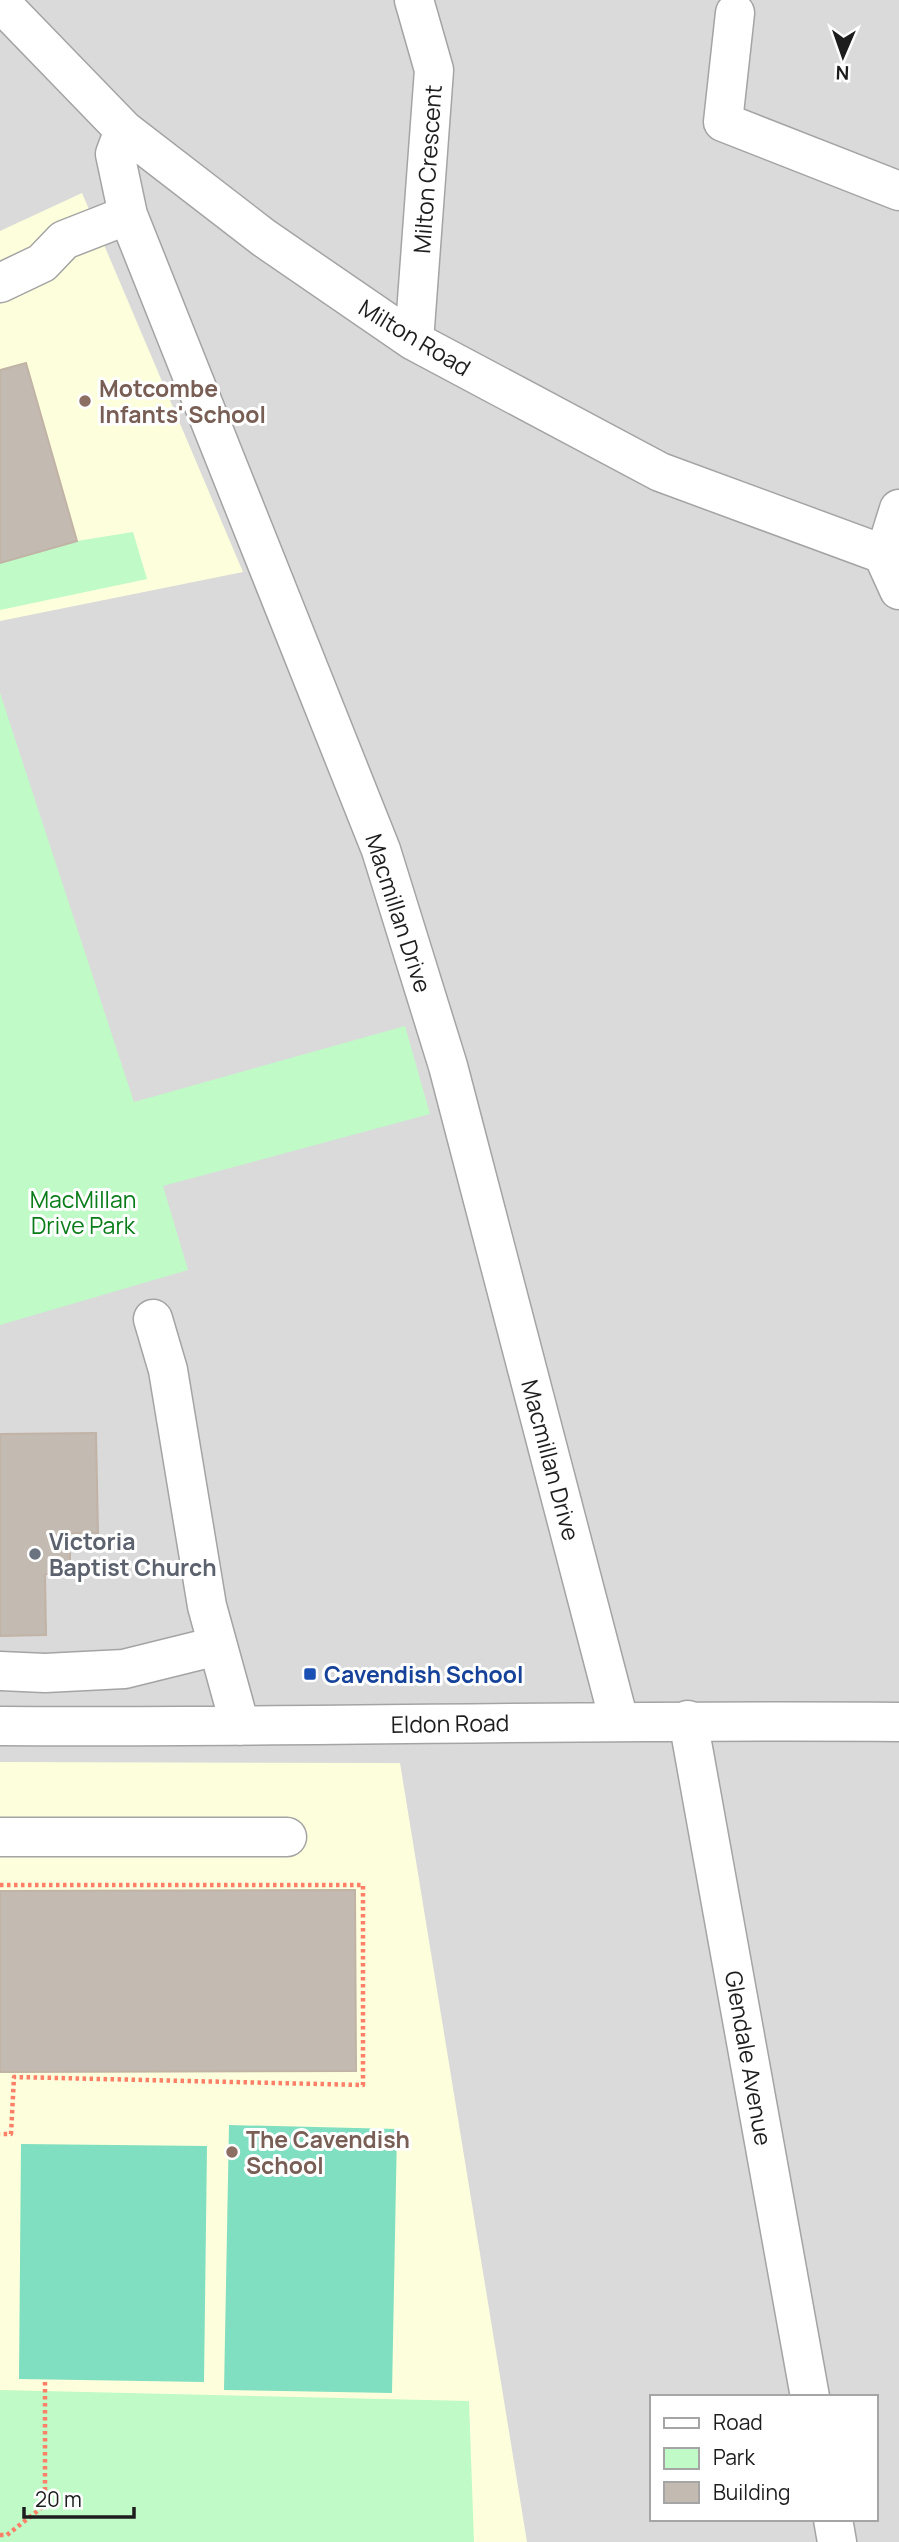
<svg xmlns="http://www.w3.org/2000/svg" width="899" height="2542" viewBox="0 0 899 2542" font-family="Manrope,sans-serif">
<rect width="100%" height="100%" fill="#efebe3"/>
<path fill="#dbdada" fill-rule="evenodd" d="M0 0H899V2542H0ZM652 2397H876V2519H652Z"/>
<path fill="#fdffdc" d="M82 193 243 572 0 621V231Z
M0 1762 400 1763 527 2542H0Z"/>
<path fill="#bffac7" d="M133 532 147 579 0 610V563L77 541Z
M0 693 134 1102 405 1026 430 1114 163 1186 188 1270 0 1325Z
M0 2390 469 2401 474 2542H0Z"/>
<path fill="#7fdfc0" d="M229 2125 397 2129 392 2393 224 2390Z
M21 2144 207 2146 204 2382 19 2379Z"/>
<path fill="#c3bab2" stroke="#c1b3a5" stroke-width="2" d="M26 363 77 541 0 563V370Z
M96 1433 98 1533H70V1574H45L46 1635 0 1636V1434Z
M355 1890 356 2071 0 2072V1891Z"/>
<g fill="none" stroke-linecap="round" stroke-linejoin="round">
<g stroke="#a4a4a4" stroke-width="41">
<path id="minor" d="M414 0 434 70 414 341
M0 2 124 130 264 238 414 341 660 472 899 560
M735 13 723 122 899 191
M124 130 115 154 128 215 381 850 448 1066 619 1721
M0 283 42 263 64 240 128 215
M899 509 884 557 899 590
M153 1319 168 1370 207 1606 240 1726
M0 1671 45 1673 124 1669 217 1646
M688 1720 810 2397
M0 1726C300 1728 599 1719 899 1722
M0 1837H287
M833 2519 837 2542"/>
</g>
<path stroke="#fc7f67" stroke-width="4.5" stroke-dasharray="3.5 3.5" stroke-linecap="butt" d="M0 1885H363V2085L14 2077 11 2134H0
M0 2535H7L45 2505V2380"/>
<use href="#minor" stroke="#fff" stroke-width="38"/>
</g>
<g fill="#8d6e63" stroke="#fff" stroke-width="2.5">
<circle cx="85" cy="401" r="7"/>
<circle cx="232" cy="2152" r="7"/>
</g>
<circle fill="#6b7280" stroke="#fff" stroke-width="2.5" cx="35" cy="1554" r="7"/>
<rect fill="#1a4fb4" stroke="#fff" stroke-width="2.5" x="303" y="1667" width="14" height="14" rx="3.5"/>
<g text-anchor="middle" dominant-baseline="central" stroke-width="6" stroke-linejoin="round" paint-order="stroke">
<g font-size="23" fill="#1d1d1d" stroke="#fff">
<text transform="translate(427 169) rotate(-86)">Milton Crescent</text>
<text transform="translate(415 337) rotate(31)">Milton Road</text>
<text transform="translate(399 913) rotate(72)">Macmillan Drive</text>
<text transform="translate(551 1460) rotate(75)">Macmillan Drive</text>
<text transform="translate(450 1723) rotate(-1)">Eldon Road</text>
<text transform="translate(749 2058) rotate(80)">Glendale Avenue</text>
</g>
<g font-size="23" font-weight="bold" fill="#785e54" stroke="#fff" text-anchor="start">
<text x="99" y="388">Motcombe<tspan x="99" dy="26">Infants' School</tspan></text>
<text x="246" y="2139">The Cavendish<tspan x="246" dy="26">School</tspan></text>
</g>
<g font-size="23" fill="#0a7d1a" stroke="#fff">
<text x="83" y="1199">MacMillan<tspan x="83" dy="26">Drive Park</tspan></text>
</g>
<g font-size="23" font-weight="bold" fill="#5b616d" stroke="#fff" text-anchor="start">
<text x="49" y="1541">Victoria<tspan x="49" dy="26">Baptist Church</tspan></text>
</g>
<g font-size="23" font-weight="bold" fill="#164399" stroke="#fff" text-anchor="start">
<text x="324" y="1674">Cavendish School</text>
</g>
</g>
<rect x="650" y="2395" width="228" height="126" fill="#ffffff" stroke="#a5a5a5" stroke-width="2"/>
<rect x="664" y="2418" width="35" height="10" fill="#ffffff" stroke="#a5a5a5" stroke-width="2"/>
<text x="713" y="2430" font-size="21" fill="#1d1d1d">Road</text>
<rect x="664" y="2448" width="35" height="21" fill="#bffac7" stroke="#a5a5a5" stroke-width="2"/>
<text x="713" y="2465" font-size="21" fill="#1d1d1d">Park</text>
<rect x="664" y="2482" width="35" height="21" fill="#c3bab2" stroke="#a5a5a5" stroke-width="2"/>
<text x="713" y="2500" font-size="21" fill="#1d1d1d">Building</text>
<g transform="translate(843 56) rotate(182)" stroke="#ffffff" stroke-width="5" paint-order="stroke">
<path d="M0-5L12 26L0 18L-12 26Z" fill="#1d1d1d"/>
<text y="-10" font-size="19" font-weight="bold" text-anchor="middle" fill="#1d1d1d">N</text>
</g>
<path d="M24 2507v10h110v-10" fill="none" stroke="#1d1d1d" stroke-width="3.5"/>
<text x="35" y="2507" font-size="21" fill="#1d1d1d" stroke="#ffffff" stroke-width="5" paint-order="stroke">20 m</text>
</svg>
